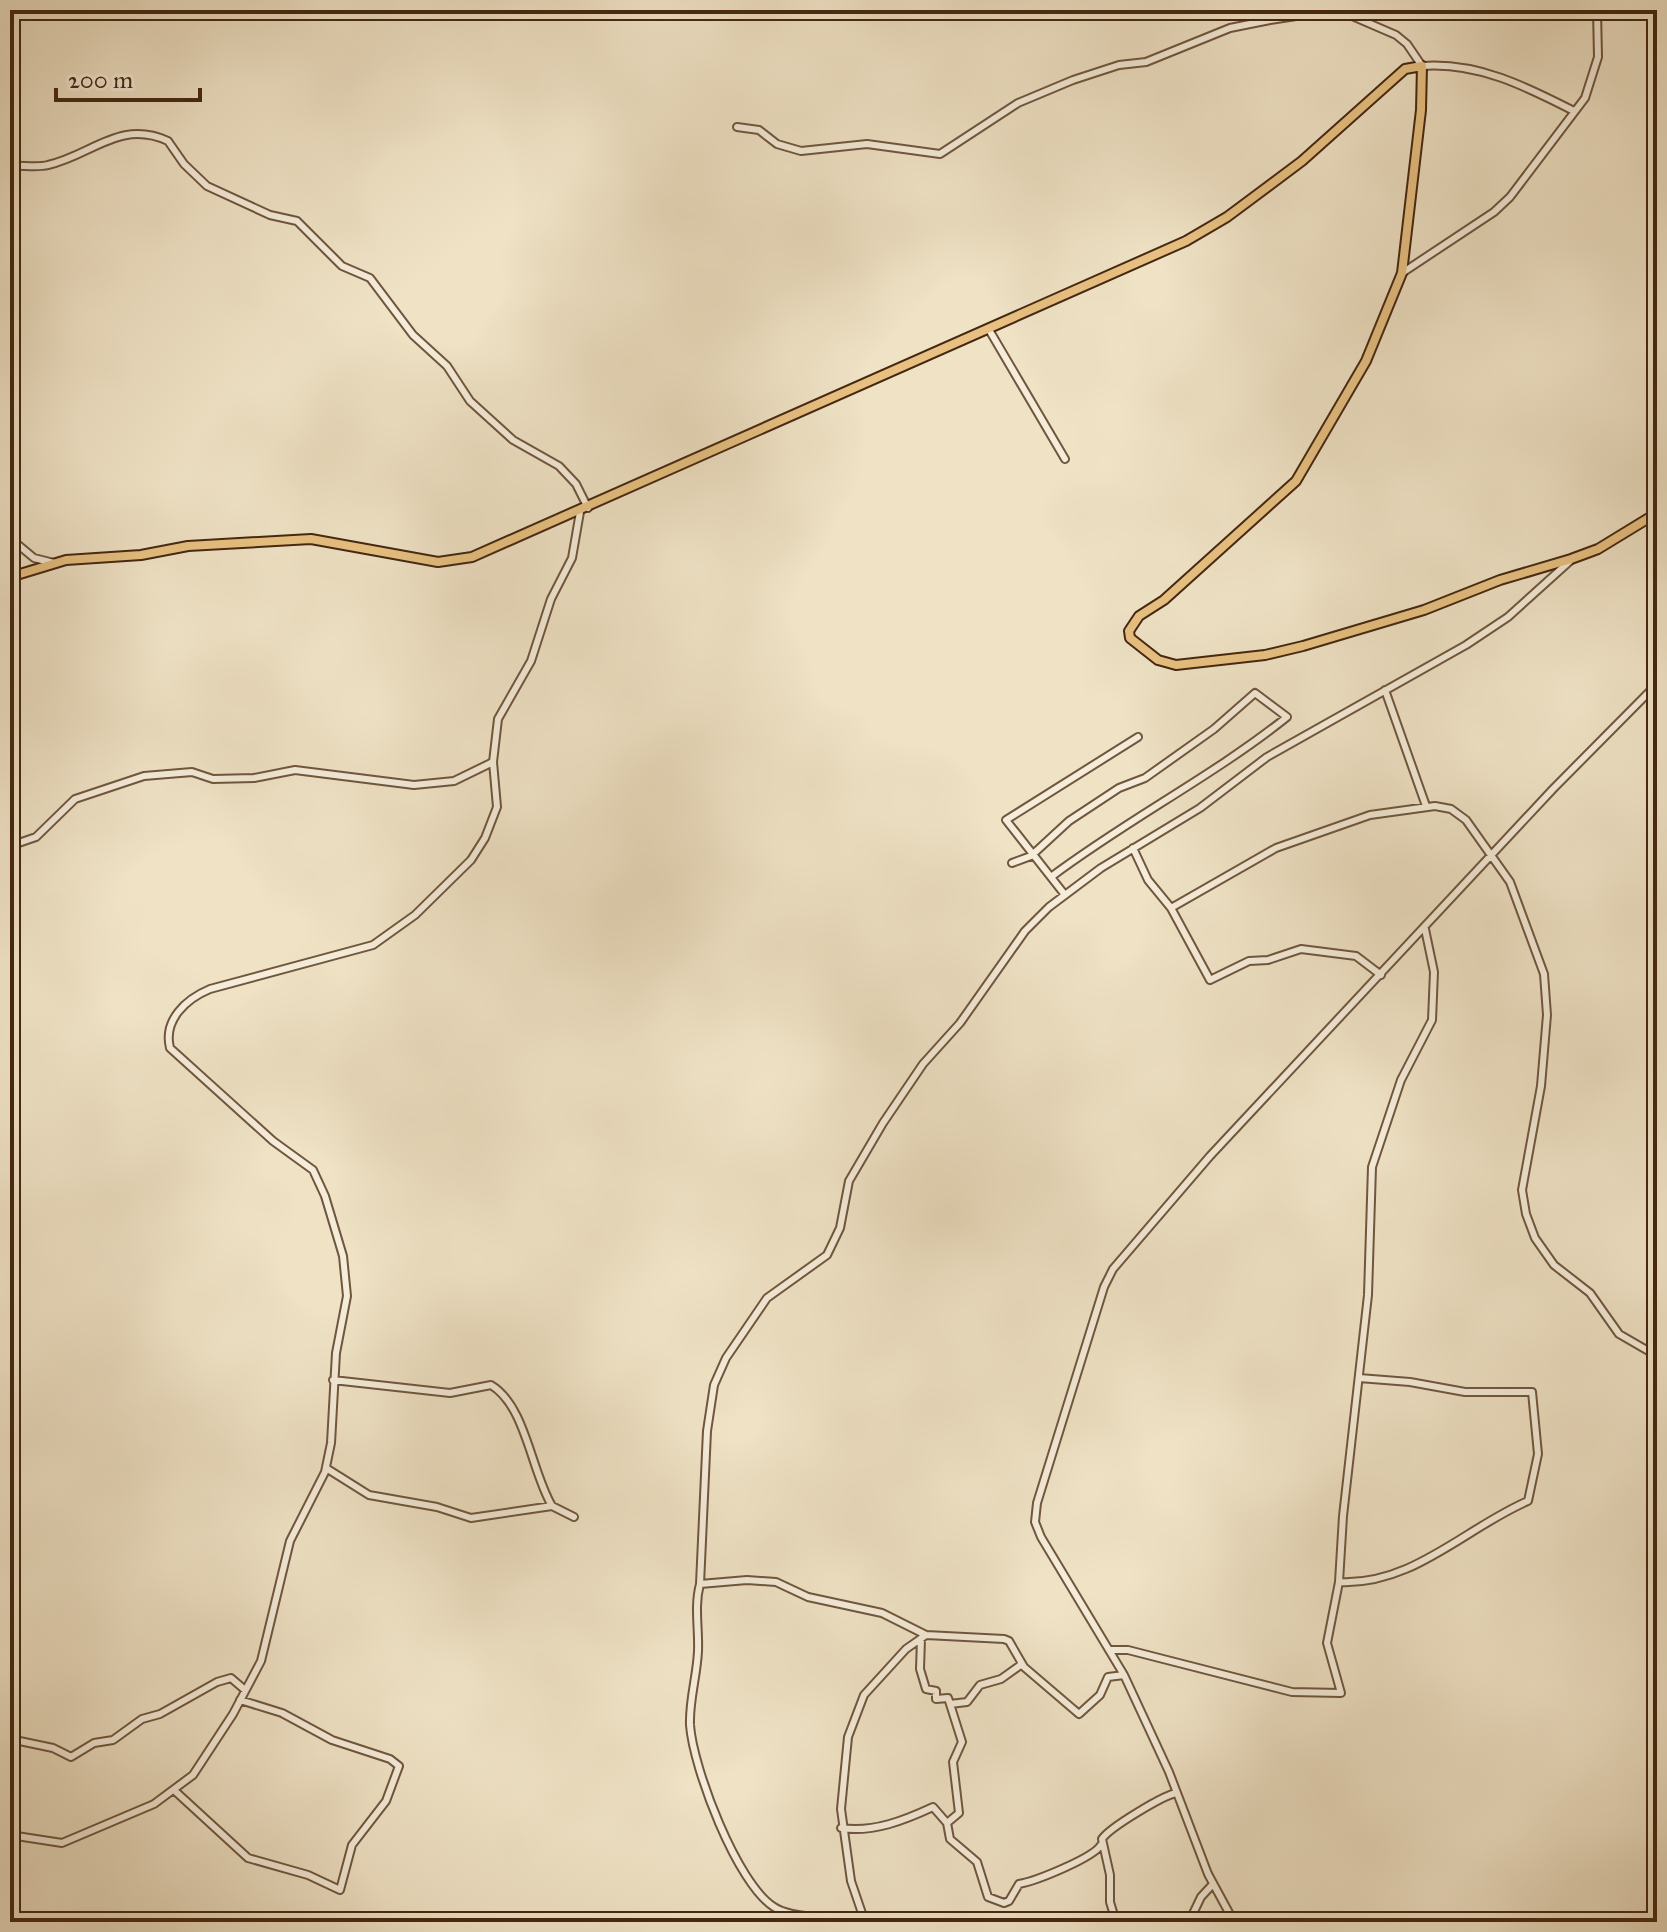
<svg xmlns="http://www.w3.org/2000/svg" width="1667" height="1932" viewBox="0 0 1667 1932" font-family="'IM FELL Great Primer',serif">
<rect width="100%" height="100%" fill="#efe2c5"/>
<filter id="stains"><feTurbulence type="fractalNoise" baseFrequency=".0025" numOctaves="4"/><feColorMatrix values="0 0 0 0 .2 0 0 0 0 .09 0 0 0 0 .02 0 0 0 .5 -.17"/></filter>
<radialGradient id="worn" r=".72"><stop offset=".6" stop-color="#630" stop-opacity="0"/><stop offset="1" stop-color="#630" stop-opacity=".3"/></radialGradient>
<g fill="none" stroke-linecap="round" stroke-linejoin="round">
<g stroke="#6f563e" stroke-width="10">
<path id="minor" d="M737 127 759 130 777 144 801 151 867 144 940 154 1018 103 1073 80 1119 65 1146 62 1230 28 1270 20 1329 11 1345 13 1396 35 1407 44 1422 66C1478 62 1525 86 1574 111
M10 166C22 165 37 168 48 165 92 155 120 119 168 141L184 164 207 186 270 215 297 221 342 266 370 278 413 335 447 366 470 401 513 440 559 466 576 484 588 508
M1402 273 1494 212 1510 197 1585 98 1598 57 1597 10
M988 328 1065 459
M10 538 34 558 54 563
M1385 690 1426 806
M10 846 36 837 75 799 144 776 192 772 213 779 254 778 295 770 414 785 454 781 493 762
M1133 848 1148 880 1171 908 1210 980 1249 961 1268 960 1301 949 1356 956 1381 975
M1012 863 1031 856 1069 821 1119 788 1145 778 1214 729 1255 693 1287 717C1213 776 1128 819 1051 877
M1065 895 1006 820 1138 737
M1171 908 1276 848 1370 815 1435 806 1451 809 1466 820 1510 882 1544 974 1547 1015 1541 1086 1522 1190 1526 1214 1535 1238 1554 1265 1590 1293 1619 1334 1657 1356
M333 1380 450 1393 491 1385C526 1406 531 1471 552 1506L574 1517
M326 1468 369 1495 437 1507 471 1518 552 1506
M1339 1582C1412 1586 1465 1528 1528 1501L1538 1454 1532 1392H1465L1410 1382 1359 1378
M700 1584 747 1580 776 1582 808 1597 882 1613 926 1635
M921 1639 920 1669 926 1689 936 1691V1699L948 1698 950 1704
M1110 1650H1128L1292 1692 1341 1693 1327 1643 1339 1582 1343 1516 1368 1295 1372 1167 1401 1080 1432 1020 1434 972 1425 929
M240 1700 282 1713 332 1740 390 1759 399 1766 386 1801 352 1845 340 1890
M10 1739 53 1748 71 1757 94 1743 113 1740 142 1719 160 1714 217 1682 231 1678 245 1690
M175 1791 248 1858 308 1875 340 1890
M947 1823 959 1813 953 1762 962 1742 950 1704 967 1702 980 1685 1001 1679 1022 1664
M841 1828C873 1833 905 1820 933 1807L947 1823 950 1839 977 1862 988 1897 1004 1903 1009 1901 1019 1884C1036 1881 1093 1858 1101 1845
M10 1835 62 1843 154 1804 193 1775 233 1714 261 1661 290 1541 325 1472 331 1443 336 1353 347 1296 343 1256 325 1196 313 1170 273 1141 170 1048C163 1020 186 999 210 989L373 945 415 915 471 860 485 838 497 807 493 762 498 719 531 661 551 599 572 558 580 512
M839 1922C819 1915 791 1918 774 1907 737 1884 693 1768 690 1725 689 1700 697 1676 698 1651 699 1629 694 1606 700 1584L707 1431 714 1385 726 1358 767 1298 827 1255 840 1228 849 1181 883 1123 923 1064 960 1023 1025 931 1049 907 1101 868 1200 808 1267 757 1466 645 1508 617 1570 561
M865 1922 851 1881 841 1809 848 1737 864 1695 906 1649 926 1635 1004 1639 1009 1641 1024 1667 1079 1714 1100 1695 1108 1677 1124 1675
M1116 1922 1110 1902V1875L1102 1839C1109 1828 1165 1794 1177 1793
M1189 1922 1201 1897 1213 1884
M1234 1922 1208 1874 1169 1772 1124 1675 1041 1537 1035 1522 1037 1503 1104 1287 1113 1269 1210 1156 1553 789 1657 684"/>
</g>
<g stroke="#442711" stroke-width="12">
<path id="major" d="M10 577 66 560 141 555 188 546 311 539 438 562 472 557 1186 241 1227 217 1302 161 1405 69 1422 66 1421 110 1402 273 1366 361 1296 481 1164 600 1139 616 1129 631 1130 638 1158 660 1176 665 1265 655 1303 646 1424 610 1500 580 1571 559 1598 549 1657 513"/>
</g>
<use href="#minor" stroke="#f5ecd9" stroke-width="6"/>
<use href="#major" stroke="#e8c182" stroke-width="8"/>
</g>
<rect width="1667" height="1932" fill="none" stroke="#efe2c5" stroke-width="40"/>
<rect x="12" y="12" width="1643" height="1908" fill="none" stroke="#442711" stroke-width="4"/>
<rect x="20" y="20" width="1627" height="1892" fill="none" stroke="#442711" stroke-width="2"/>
<path d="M56 88v12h144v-12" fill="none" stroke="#442711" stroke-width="4"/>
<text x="68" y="88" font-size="24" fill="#442711" stroke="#f5ecd9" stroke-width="6" paint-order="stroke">200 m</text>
<rect width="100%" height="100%" filter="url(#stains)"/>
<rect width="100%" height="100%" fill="url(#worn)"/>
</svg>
